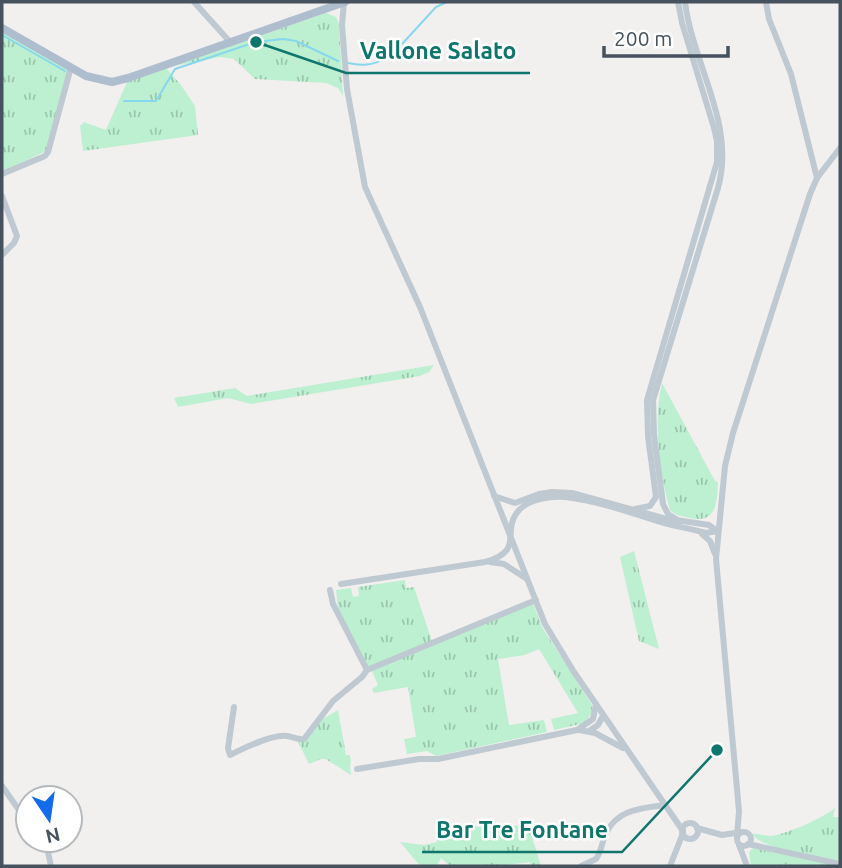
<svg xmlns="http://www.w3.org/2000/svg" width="842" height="868" font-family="Ubuntu,sans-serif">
	<defs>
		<pattern id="grass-tufts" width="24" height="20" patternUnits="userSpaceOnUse" patternTransform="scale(1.75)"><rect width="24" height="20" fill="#bcf0d1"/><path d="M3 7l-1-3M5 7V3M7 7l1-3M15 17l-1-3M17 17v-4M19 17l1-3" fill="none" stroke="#9bc5ad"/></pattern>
	</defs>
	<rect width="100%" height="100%" fill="#f2efef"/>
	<g fill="url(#grass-tufts)">
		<path d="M326,13L336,17L339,24L343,96L338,88L326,83L255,79L234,59L220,57L170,67Z"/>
		<path d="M2,31L69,69L46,151L2,172Z"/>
		<path d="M166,68L181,85L195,106L198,135L83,151L80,125H82L84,122L106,130L127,82Z"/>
		<path d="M434,365L429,372L420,376L251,404L228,398L178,407L174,398L235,388L247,396Z"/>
		<path d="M662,383L715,481L718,482C717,502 717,524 690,518C682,516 676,516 670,510C659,472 653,421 662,383Z"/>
		<path d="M634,551L659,649L639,641L620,557Z"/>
		<path d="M405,580L406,588L414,587L432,641L368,667L338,609L336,590L351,588L353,597L359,596L358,587Z"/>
		<path d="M533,603L542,627L592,705V712L585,723L554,730L551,719L578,713L539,649L525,655L498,659L509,725L544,720L547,732L436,756L427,751L407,754L404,739L416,737L408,687L374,693L372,689L378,685L371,669Z"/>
		<path d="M338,710L346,755H350L351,763L350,764L351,775L324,758L309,764L298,742L321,720Z"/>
		<path d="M835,808L833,817H840V861C821,856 762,850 752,834C758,833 764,836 770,836C785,835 823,818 835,808Z"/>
		<path d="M503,824L504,827L528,824L541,866H531L530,862L499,866H450L441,858L437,866H420L400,842L424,845L437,842L435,833L446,830L448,833C455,827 490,826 503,824Z"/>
		<path d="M753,848L839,866H751L749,852Z"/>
	</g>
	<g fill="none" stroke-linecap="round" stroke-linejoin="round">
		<g stroke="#87d7ef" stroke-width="2">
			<path d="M2,35L65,71"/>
			<path d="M348,63C366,67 377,64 392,55L436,7L447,2"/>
			<path d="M124,101H156L175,69L256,42L283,39L296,41L338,61"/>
		</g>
		<g stroke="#bfc9d1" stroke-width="6">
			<path d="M194,2L231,43"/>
			<path d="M344,2L342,25L347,89L365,187L420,307L545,624L574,672L683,831"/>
			<path d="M766,2L769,19L791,74L817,178"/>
			<path d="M2,174L45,156L48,152L71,67"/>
			<path d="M2,196L17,236L14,243L2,255"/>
			<path d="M494,496L515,503L539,494L552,492L572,493L663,518L709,525L717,531"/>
			<path d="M635,509L650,506L656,497L648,436L647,400L717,162V141L714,128L682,23L678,2"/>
			<path d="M679,521L668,514L663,504L654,435L653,400L718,188C736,123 693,66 685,2"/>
			<path d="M702,534L710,541L715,554"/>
			<path d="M490,562L504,564L527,579"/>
			<path d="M341,584L485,562C527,550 499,531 520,509C530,499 551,496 565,497C594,500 626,511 654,520C671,526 689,528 706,533L717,531"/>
			<path d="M330,590L333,604L367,670"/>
			<path d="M234,707L228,748L230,755C244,748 272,734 287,736C294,737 297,740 304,739L333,701L362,677L367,670L536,600"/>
			<path d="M579,730L595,733L623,748"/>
			<path d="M589,731L598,725L603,716"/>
			<path d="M357,769L419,759H438L577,730L593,719L596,704"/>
			<path d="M2,786L28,823"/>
			<circle cx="690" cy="831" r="8"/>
			<path d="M697,828L722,835L742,832"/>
			<circle cx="744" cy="839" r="7"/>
			<path d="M737,836L739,811L716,559L725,466L733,433L810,194L817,178L840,148"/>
			<path d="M42,840L47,847L51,866"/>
			<path d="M748,844L840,864"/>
			<path d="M739,845L747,866"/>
			<path d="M581,866L596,859C602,851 602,841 606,833C618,809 642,808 665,805"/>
			<path d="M670,866L683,833"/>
		</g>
		<path stroke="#aebecf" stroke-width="8" d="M2,28L86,76L112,82L128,78L345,2"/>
	</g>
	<path fill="none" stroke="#0f766e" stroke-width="2.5" d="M256 42L346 73H530M717 750L622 852H422"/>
	<g fill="#0f766e" stroke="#fff" stroke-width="2.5">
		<circle cx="256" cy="42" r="7"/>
		<circle cx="717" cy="750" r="7"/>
	</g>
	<g font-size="23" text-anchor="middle" font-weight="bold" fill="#0f766e" stroke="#fff" stroke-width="5" stroke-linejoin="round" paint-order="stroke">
		<text x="438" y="59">Vallone Salato</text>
		<text x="522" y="838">Bar Tre Fontane</text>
	</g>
	<rect width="842" height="868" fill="none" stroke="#46525d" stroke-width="7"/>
	<g transform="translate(49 819) rotate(167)"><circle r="33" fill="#ffffff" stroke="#b5babe" stroke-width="2"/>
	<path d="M0-5L12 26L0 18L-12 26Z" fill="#136be7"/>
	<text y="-10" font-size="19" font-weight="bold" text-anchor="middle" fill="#46525d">N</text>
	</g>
	<path d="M604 46v10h124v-10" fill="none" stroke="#46525d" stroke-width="3.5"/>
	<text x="614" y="46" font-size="21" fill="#46525d" stroke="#ffffff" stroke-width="5" paint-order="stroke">200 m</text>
</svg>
